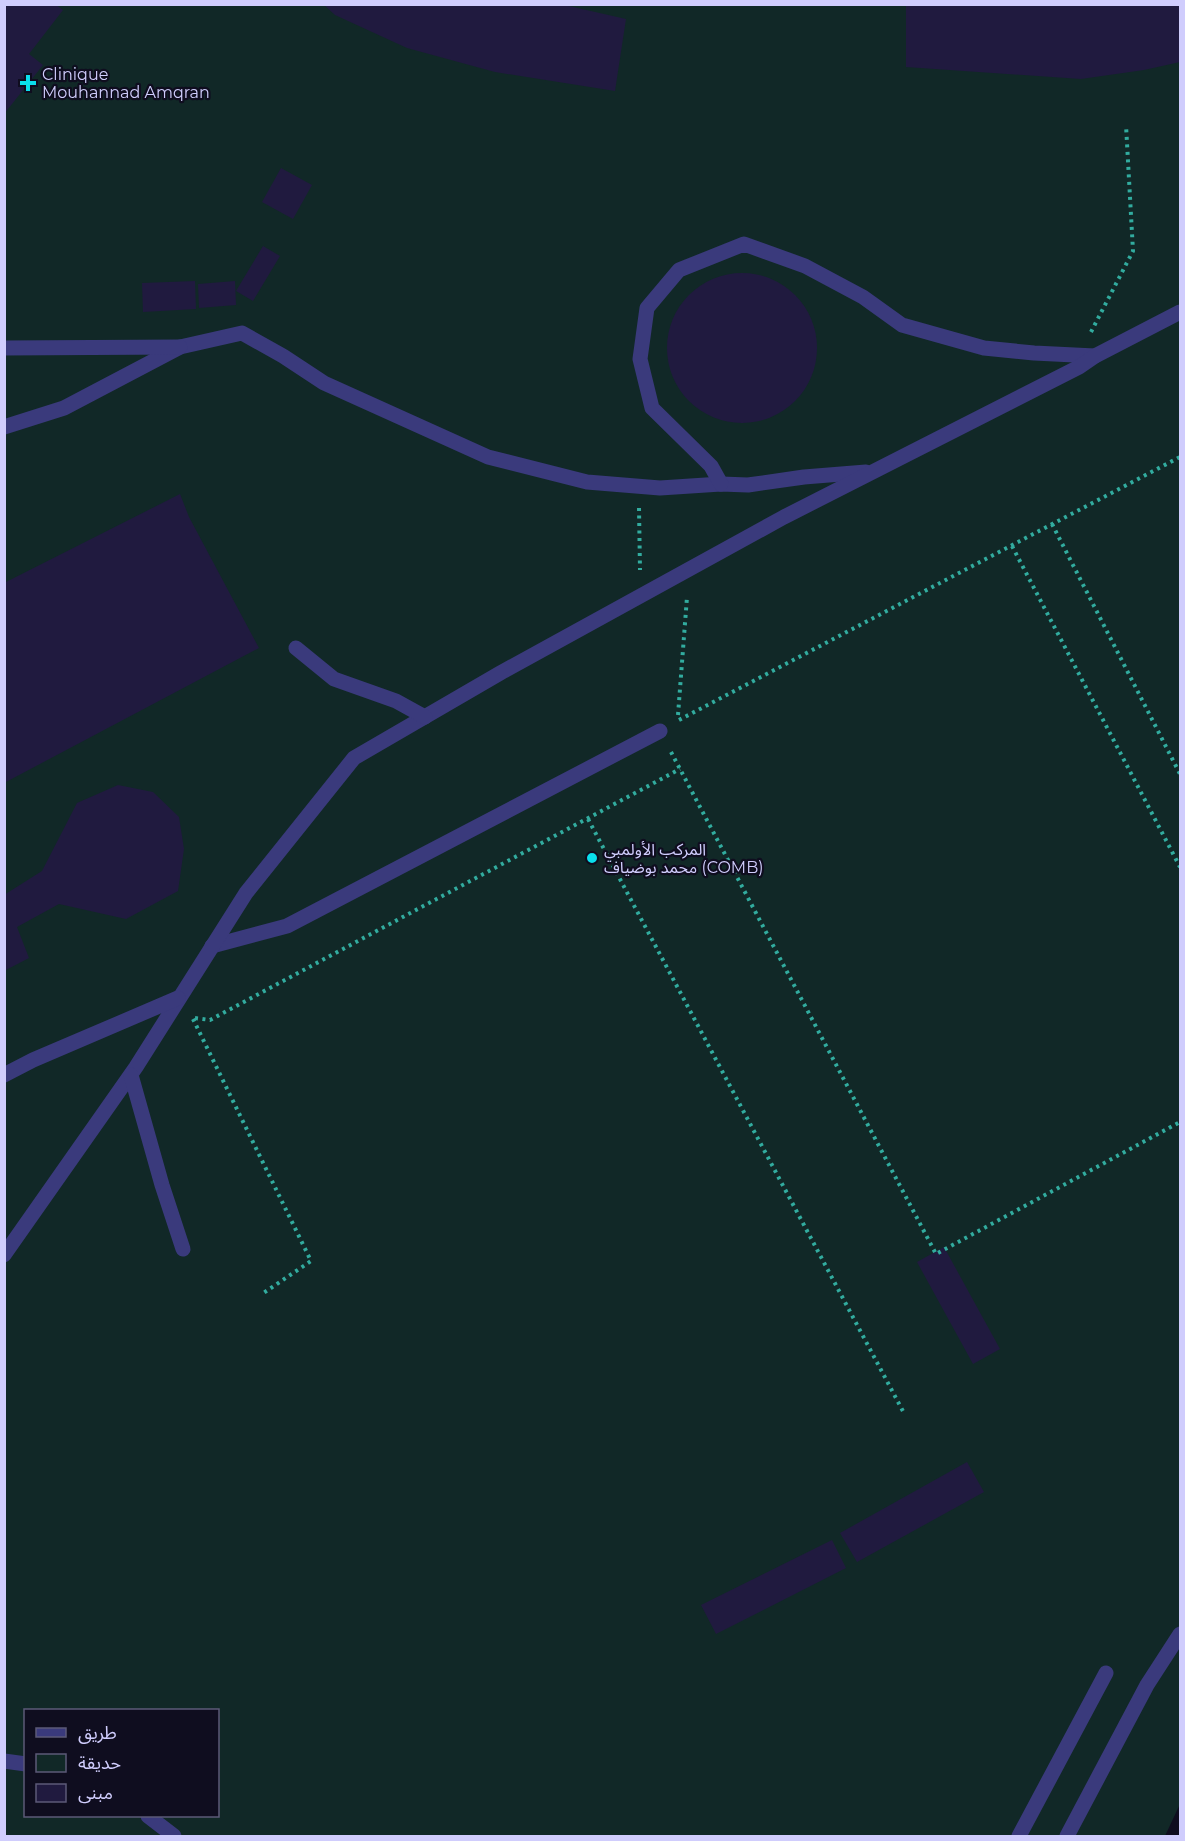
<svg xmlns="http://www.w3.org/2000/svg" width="1185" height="1841" font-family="Montserrat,'Noto Sans Arabic',sans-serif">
	<rect width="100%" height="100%" fill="#0f0d1f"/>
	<path fill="#112827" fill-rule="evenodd" d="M5,5H1180V1804L1165,1836H5ZM26,1710H218V1816H26Z"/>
	<g fill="#201a3f">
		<path d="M4,4H55L63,10L29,54L43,65L4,114Z"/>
		<path d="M323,4H560L626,19L615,91L495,72L407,48L335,15Z"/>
		<path d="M906,4H1180V62L1144,70L1081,79L906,67Z"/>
		<path d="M281,168L312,185L293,219L262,202Z"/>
		<path d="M263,246L280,256L253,301L236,291Z"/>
		<circle cx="742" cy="348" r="75"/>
		<path d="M195,281L196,309L143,312L142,283Z"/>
		<path d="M235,281L236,305L199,308L198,284Z"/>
		<path d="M180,494L189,517L259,648L4,783V583Z"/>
		<path d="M118,785L153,792L179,817L184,849L178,891L126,919L59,904L17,927L29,958L4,971V895L42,871L77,803Z"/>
		<path d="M944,1247L1000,1349L973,1364L917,1262Z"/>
		<path d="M967,1462L984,1492L857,1562L840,1533Z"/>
		<path d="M832,1540L846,1568L716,1634L701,1605Z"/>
	</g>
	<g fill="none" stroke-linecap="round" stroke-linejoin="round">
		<g stroke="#32ac9f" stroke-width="4" stroke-dasharray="3 4.5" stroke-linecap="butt">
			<path d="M1091,332L1133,251L1126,125"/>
			<path d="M639,508L640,570"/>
			<path d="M1052,524L1180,774"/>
			<path d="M1012,546L1180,867"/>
			<path d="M678,715L687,597"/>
			<path d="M679,720L1180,457"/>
			<path d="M671,752L936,1254L1180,1122"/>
			<path d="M588,819L905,1415"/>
			<path d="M195,1018L210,1020L680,769"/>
			<path d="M193,1019L311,1261L262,1294"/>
		</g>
		<g stroke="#3a3a7c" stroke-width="15">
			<path d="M4,427L64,408L180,347L242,333L283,356L324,383L488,457L587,482L660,488L721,484L748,485L804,477L866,472"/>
			<path d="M721,484L711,466L652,408L640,359L647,308L679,270L744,244L805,266L863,297L902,325L984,348L1034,353L1095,356"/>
			<path d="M212,946L287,926L660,731"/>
			<path d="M4,1255L136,1067L246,893L354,758L502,672L784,517L1079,367L1095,356L1180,312"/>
			<path d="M1019,1836L1106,1673"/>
			<path d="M1067,1836L1147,1685L1180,1634"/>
		</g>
		<g stroke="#3a3a7c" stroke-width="15">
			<path d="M4,348L180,347"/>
			<path d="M296,648L334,679L396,701L425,717"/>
			<path d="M4,1075L33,1060L178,998"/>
			<path d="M131,1075L162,1185L183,1249"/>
			<path d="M4,1761L26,1764"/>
			<path d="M148,1816L174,1836"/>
		</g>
	</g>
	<g fill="#0adfec" stroke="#0f0d1f" stroke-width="2">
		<path d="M25 74h6v6h6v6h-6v6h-6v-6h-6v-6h6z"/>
		<circle cx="592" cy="858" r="6"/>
	</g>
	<g text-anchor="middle" stroke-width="4.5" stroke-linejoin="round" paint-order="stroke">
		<g font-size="16" fill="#d0cdfd" stroke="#0f0d1f" text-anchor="start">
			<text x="42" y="80">Clinique<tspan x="42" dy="18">Mouhannad Amqran</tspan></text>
			<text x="604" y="855">المركب الأولمبي<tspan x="604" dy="18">محمد بوضياف (COMB)</tspan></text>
		</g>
	</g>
	<rect width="1185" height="1841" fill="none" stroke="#d0cdfd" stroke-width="12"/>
	<rect x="24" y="1709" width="195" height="108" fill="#0f0d1f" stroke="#5c5a78" stroke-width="1.5"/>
	<rect x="36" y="1728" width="30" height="9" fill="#3a3a7c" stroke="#5c5a78" stroke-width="1.5"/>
	<text x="78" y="1739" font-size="18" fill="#d0cdfd">طريق</text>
	<rect x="36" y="1754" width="30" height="18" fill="#112827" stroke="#5c5a78" stroke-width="1.5"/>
	<text x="78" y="1769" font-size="18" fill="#d0cdfd">حديقة</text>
	<rect x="36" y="1784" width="30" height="18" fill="#201a3f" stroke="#5c5a78" stroke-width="1.5"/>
	<text x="78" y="1799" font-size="18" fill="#d0cdfd">مبنى</text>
</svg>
